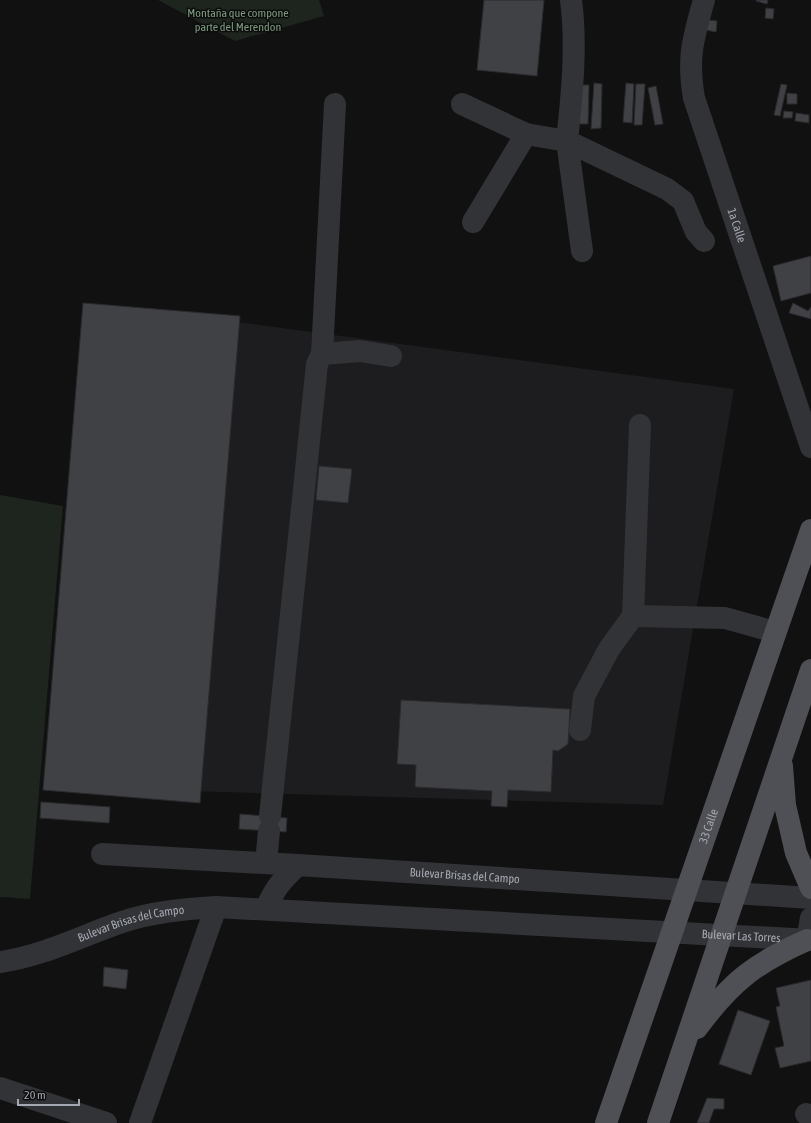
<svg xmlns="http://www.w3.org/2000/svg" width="811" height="1123" font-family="'Asap Condensed',sans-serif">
	<rect width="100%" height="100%" fill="#111112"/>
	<path fill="#1d1d1f" d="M119,306L734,389L663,805L87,788Z"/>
	<g fill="#1e241e">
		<path d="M158,0H319L324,16L235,41Z"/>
		<path d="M0,495L63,506L30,899L0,897Z"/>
	</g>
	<g fill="#404145" stroke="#2b2b2e">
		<path d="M484,0H544L537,76L477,70Z"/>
		<path d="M756,0H768L767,4L756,1Z"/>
		<path d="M766,8L774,9L773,19L765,18Z"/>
		<path d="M708,20L717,21L716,32L706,30Z"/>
		<path d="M594,83L602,84L601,128L591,129Z"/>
		<path d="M626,83L634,84L632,123L623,122Z"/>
		<path d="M636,84H645L642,125H634Z"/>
		<path d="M781,84L787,85L780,116L774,115Z"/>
		<path d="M580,85H589L588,124H579Z"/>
		<path d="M656,86L663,124L655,125L648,88Z"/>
		<path d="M787,93L797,94V104H787Z"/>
		<path d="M784,111L793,112L792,118H783Z"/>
		<path d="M796,113L809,115V123L795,121Z"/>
		<path d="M811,256V293L781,301L773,266Z"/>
		<path d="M83,303L240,316L200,803L43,790Z"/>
		<path d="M793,303L808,311L811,307V319L789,313Z"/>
		<path d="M319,466L352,469L348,503L316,500Z"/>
		<path d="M401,700L570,709L568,744L558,751L553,750L551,792L508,790L507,807L491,806L492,791L415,787L416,765L397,764Z"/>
		<path d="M41,802L110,807L109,823L40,818Z"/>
		<path d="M240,814L287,818L286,832L239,829Z"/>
		<path d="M104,967L128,970L126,989L103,986Z"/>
		<path d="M811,980V1061L780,1068L775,1048L784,1046L776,1007L780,1006L776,988Z"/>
		<path d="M738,1010L770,1021L751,1075L719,1064Z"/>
		<path d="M707,1098L724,1099V1109H714L709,1123H697Z"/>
	</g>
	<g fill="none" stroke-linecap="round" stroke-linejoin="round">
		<g stroke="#323337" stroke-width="22">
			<path d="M571,0C577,46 572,95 567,141L667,189L683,201L696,232L704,241"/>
			<path id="s1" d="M704,0C693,39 687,58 694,98L811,447"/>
			<path d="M462,104L526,134"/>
			<path d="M473,222L526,134L567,141L582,251"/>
			<path d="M322,354L335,104"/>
			<path d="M640,425L633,616L725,618L775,632"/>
			<path d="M580,730L584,696L609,649L633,616"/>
			<path d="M270,816L317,364L322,354L360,351L391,356"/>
			<path d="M102,854L298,865"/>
			<path d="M266,863L269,831"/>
			<path id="s2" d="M266,909C274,889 282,880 298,865L811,898"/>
			<path d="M807,940L811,918"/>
			<path id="s3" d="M0,962C43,956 81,936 122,922C152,912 184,909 216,907L811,940"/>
			<path d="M0,1088L106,1123"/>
			<path d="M806,1114L811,1116"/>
			<path d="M140,1123L216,907"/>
		</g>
		<g stroke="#4f5055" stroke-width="22">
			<path d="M782,766L785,805L796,853L811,888"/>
			<path d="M697,1028C731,982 755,963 807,940"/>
			<path id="s4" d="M606,1123L811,530"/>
			<path d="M658,1123L811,670"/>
		</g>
	</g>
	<g text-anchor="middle" stroke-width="3" stroke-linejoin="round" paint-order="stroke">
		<g font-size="12" fill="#7c9b7f" stroke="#0c0c0d">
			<text x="238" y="17">Montaña que compone<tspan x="238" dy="14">parte del Merendon</tspan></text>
		</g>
		<g font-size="12" fill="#a4a8b1" stroke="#0c0c0d">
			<text dy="4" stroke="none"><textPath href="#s1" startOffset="234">1a Calle</textPath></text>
			<text dy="4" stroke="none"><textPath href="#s4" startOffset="314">33 Calle</textPath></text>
			<text dy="4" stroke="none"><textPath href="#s2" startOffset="222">Bulevar Brisas del Campo</textPath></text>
			<text dy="4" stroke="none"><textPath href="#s3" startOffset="137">Bulevar Brisas del Campo</textPath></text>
			<text dy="4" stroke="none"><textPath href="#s3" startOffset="750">Bulevar Las Torres</textPath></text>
		</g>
	</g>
	<path d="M18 1099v6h61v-6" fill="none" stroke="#a4a8b1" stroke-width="2"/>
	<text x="24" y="1099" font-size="12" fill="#a4a8b1" stroke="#0c0c0d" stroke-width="3" paint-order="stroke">20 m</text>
</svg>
